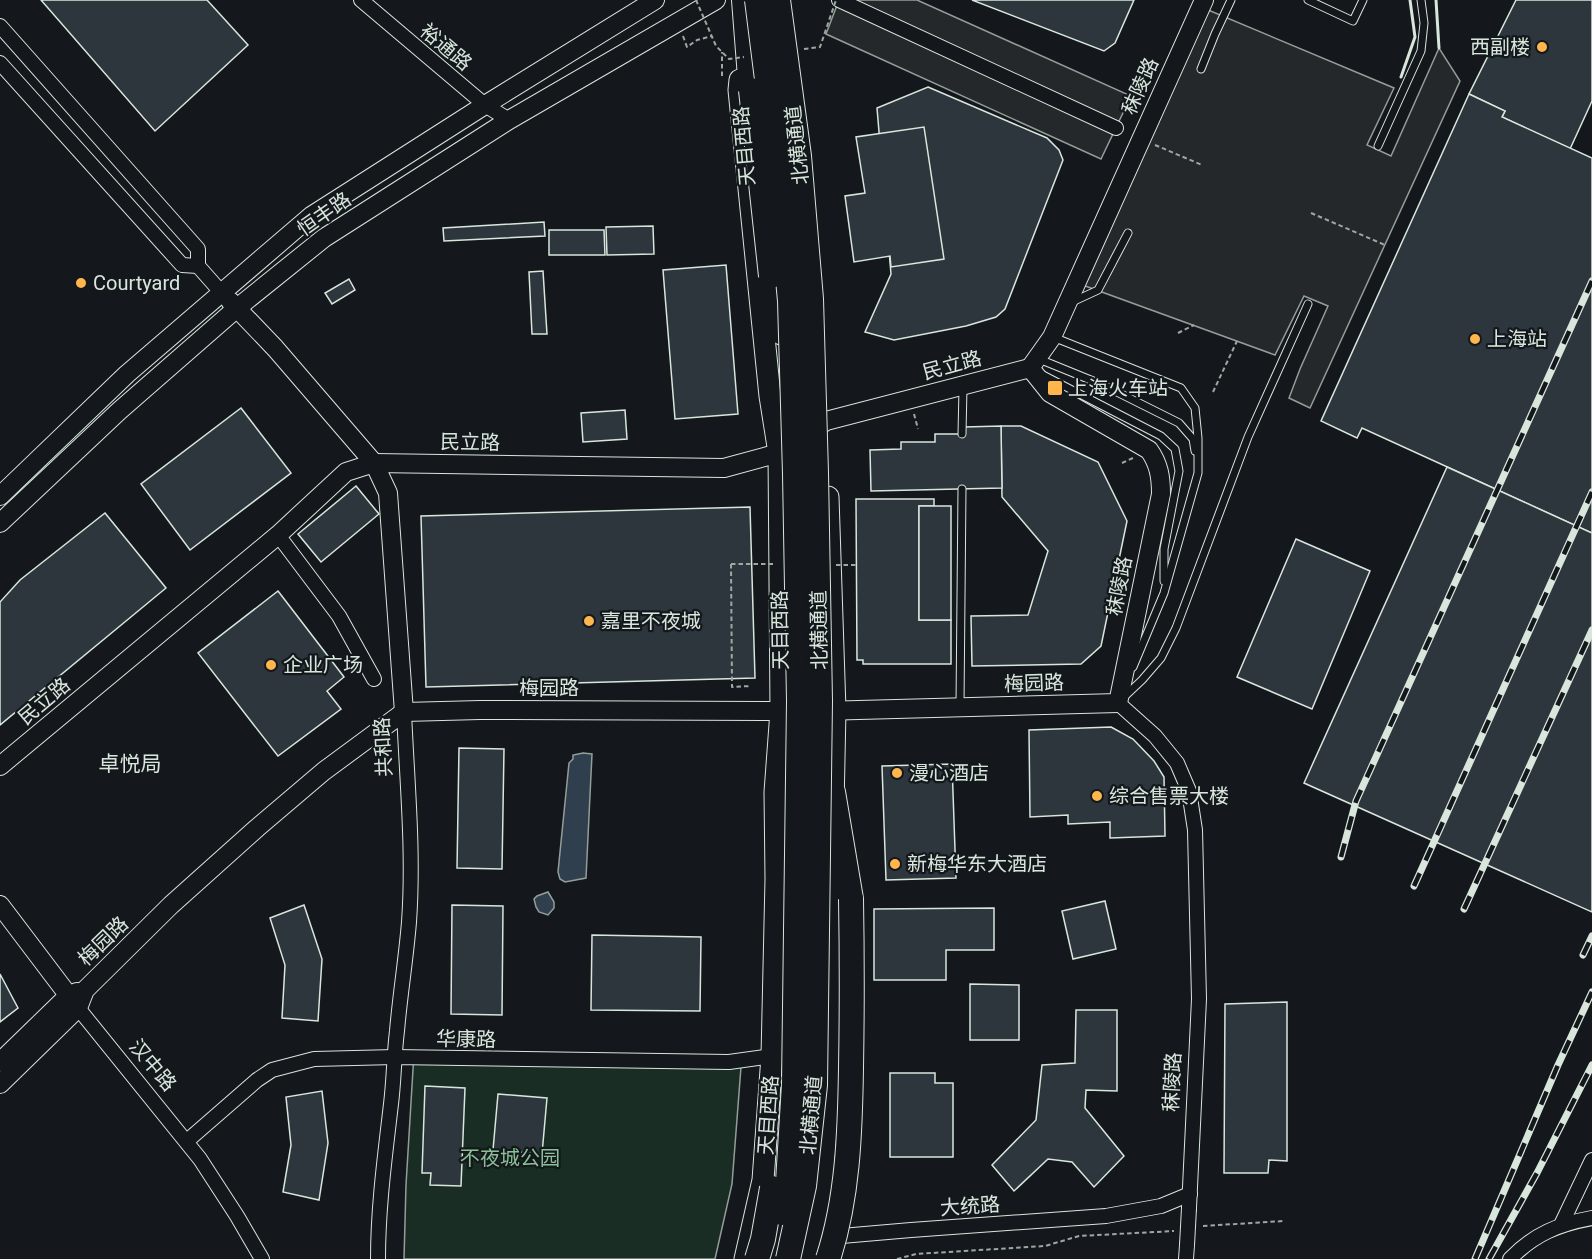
<svg xmlns="http://www.w3.org/2000/svg" width="1592" height="1259" font-family="Roboto,'Noto Sans SC',sans-serif">
	<rect width="100%" height="100%" fill="#14181c"/>
	<path fill="#1a2d24" stroke="#939e99" stroke-width="1.5" d="M414,1053L741,1067L732,1184L715,1259H404L406,1185Z"/>
	<g fill="#24282b" stroke="#939e99" stroke-width="1.5">
		<path d="M839,0H917L1131,96L1101,159L826,34Z"/>
		<path d="M1201,7L1394,88L1367,145L1391,156L1439,48L1460,81L1310,408L1289,398L1300,369L1328,306L1304,296L1275,355L1077,283Z"/>
	</g>
	<g fill="#2f3f4d" stroke="#939e99" stroke-width="1.5">
		<path d="M583,753L592,754L586,878L565,882L560,879L558,872L569,763L573,759V755Z"/>
		<path d="M548,892L554,902V908L548,915L539,912L536,907L534,899L537,896Z"/>
	</g>
	<g fill="#2c363c" stroke="#d8e6dc" stroke-width="1.5">
		<path d="M41,0H207L248,45L155,131Z"/>
		<path d="M972,0H1134L1115,43L1104,51Z"/>
		<path d="M1516,0H1592V101L1570,149L1502,117L1505,111L1469,94Z"/>
		<path d="M928,87L1047,138L1059,150L1063,160L1005,309L996,317L966,326L894,340L865,332L891,274L877,108Z"/>
		<path d="M1469,94L1505,111L1502,117L1592,158V533L1362,428L1357,438L1321,421Z"/>
		<path d="M924,127L944,259L891,267L890,256L854,262L845,196L865,193L856,137Z"/>
		<path d="M544,222L545,236L444,241L443,228Z"/>
		<path d="M653,226L654,254L607,255L606,227Z"/>
		<path d="M549,230H604L605,255H549Z"/>
		<path d="M726,265L738,414L675,419L663,270Z"/>
		<path d="M543,271L547,334H532L529,272Z"/>
		<path d="M349,279L355,290L332,304L325,293Z"/>
		<path d="M241,408L291,473L190,550L141,484Z"/>
		<path d="M625,410L627,439L583,442L581,413Z"/>
		<path d="M1001,426H1021L1098,462L1127,521L1101,646L1081,664L972,666L971,616L1028,615L1048,551L1002,497Z"/>
		<path d="M1001,426L1002,488L871,491L870,450L901,449V442H935V434H964V427Z"/>
		<path d="M1447,467L1592,533V912L1304,783Z"/>
		<path d="M356,486L379,514L321,562L298,534Z"/>
		<path d="M856,499H934V506H919V620H951V664H863V660H857Z"/>
		<rect x="919" y="506" width="32" height="114"/>
		<path d="M750,507L755,678L426,687L421,516Z"/>
		<path d="M105,513L166,588L0,725V602L20,580Z"/>
		<path d="M1296,539L1370,571L1312,709L1237,677Z"/>
		<path d="M278,591L344,677L327,691L341,709L278,756L198,653Z"/>
		<path d="M1111,727L1133,739L1154,761L1164,777L1165,836L1110,838V822L1068,824V815L1030,817L1029,730Z"/>
		<path d="M459,748L504,749L502,869L457,868Z"/>
		<path d="M952,764L956,878L886,880L882,766Z"/>
		<path d="M1105,901L1116,949L1073,959L1062,911Z"/>
		<path d="M304,905L322,959L318,1021L282,1018L285,965L270,918Z"/>
		<path d="M452,905L503,906L502,1015L451,1014Z"/>
		<path d="M994,908V950H946V980H874V909Z"/>
		<path d="M592,935L701,937L700,1011L591,1010Z"/>
		<path d="M0,974L18,1008L0,1022Z"/>
		<path d="M970,984L1019,985V1040H970Z"/>
		<path d="M1287,1002V1161L1269,1160L1268,1173H1224L1225,1004Z"/>
		<path d="M1076,1010H1117V1091L1086,1090L1085,1108L1124,1156L1094,1187L1072,1162L1048,1159L1014,1191L992,1165L1036,1120L1042,1065L1075,1063Z"/>
		<path d="M890,1073H935V1083H953V1157H890Z"/>
		<path d="M425,1086L465,1088L461,1186L430,1185L431,1173H422Z"/>
		<path d="M322,1091L328,1143L319,1200L283,1192L291,1145L286,1097Z"/>
		<path d="M498,1094L547,1098L542,1154L493,1150Z"/>
	</g>
	<g fill="none" stroke-linecap="round" stroke-linejoin="round">
		<defs>
			<g id="lane">
				<path d="M1308,0L1353,21L1363,0"/>
				<path d="M1201,69L1215,34L1231,0"/>
				<path d="M1378,146L1421,51L1424,23L1421,0"/>
				<path d="M1072,302L1098,290L1128,233"/>
				<path d="M1053,337L1181,388L1195,408L1198,438V473L1164,593L1133,667"/>
				<path d="M1039,359L1103,385L1179,423L1193,439L1195,451"/>
				<path d="M1043,375L1161,436L1175,449L1179,471L1164,549V581"/>
				<path d="M962,434L963,388"/>
				<path d="M1124,697L1142,680L1161,658L1176,628L1248,437L1308,304"/>
				<path d="M960,705L962,489"/>
			</g>
			<g id="street">
				<path d="M361,0L485,105L509,120"/>
				<path d="M839,0L1116,128"/>
				<path d="M0,26L198,249V266"/>
				<path d="M0,63L182,265L198,266"/>
				<path d="M198,266L221,292"/>
				<path d="M278,535L339,616L374,679"/>
				<path d="M1118,703L1155,736L1177,763L1189,791L1195,830L1199,999L1189,1208"/>
				<path d="M78,1008L200,1159L237,1216L262,1259"/>
				<path d="M187,1141L257,1080L272,1070L314,1059L395,1057L729,1062L772,1056"/>
				<path d="M1561,1225L1592,1160"/>
				<path d="M830,1237L911,1230L1106,1216L1161,1206L1190,1194"/>
				<path d="M378,1259C378,1207 385,1156 391,1104C394,1080 394,1055 397,1031C400,995 406,959 409,922C414,852 407,782 404,712"/>
				<path d="M1186,1259L1187,1245"/>
				<path d="M1510,1259C1534,1234 1559,1224 1592,1218"/>
			</g>
			<g id="secondary">
				<path d="M230,301L275,348L374,463L388,493L404,712"/>
				<path d="M1030,368L1052,337L1204,0"/>
				<path d="M0,496L127,374L311,216L485,105L655,0"/>
				<path d="M0,523L119,411L237,308L324,238L509,120L716,0"/>
				<path d="M821,711L1118,703L1161,494C1161,477 1159,464 1149,450L1050,393L1030,368"/>
				<path d="M0,766L278,535L346,472L374,463L724,468L779,453L826,421L1030,368"/>
				<path d="M0,905L78,1008"/>
				<path d="M0,1062L68,996L77,992"/>
				<path d="M0,1084L78,1008L85,990L171,905L257,828L324,771L404,712L480,710L794,711"/>
			</g>
			<g id="primary">
				<path d="M740,80L739,90L770,396L779,453L781,711L775,792L776,879L772,1056L763,1180L745,1259"/>
				<path d="M774,257L781,334"/>
				<path d="M828,497L835,710L833,807"/>
				<path d="M807,1259L819,1205L823,1173L828,1106L831,1034L833,838"/>
			</g>
			<g id="highway">
				<path d="M744,0L751,90"/>
				<path d="M833,792L851,899"/>
			</g>
		</defs>
		<use href="#lane" stroke="#d8e6dc" stroke-width="9"/>
		<use href="#street" stroke="#d8e6dc" stroke-width="16"/>
		<use href="#secondary" stroke="#d8e6dc" stroke-width="20"/>
		<use href="#primary" stroke="#d8e6dc" stroke-width="23"/>
		<use href="#highway" stroke="#d8e6dc" stroke-width="26"/>
		<g stroke="#9da8a2" stroke-width="2" stroke-dasharray="4.5 3" stroke-linecap="butt">
			<path d="M683,36L687,47L697,40L712,36"/>
			<path d="M722,76V52"/>
			<path d="M1155,145L1202,165"/>
			<path d="M1311,213L1385,245"/>
			<path d="M1178,333L1194,325"/>
			<path d="M1213,392L1237,341"/>
			<path d="M914,414L918,429"/>
			<path d="M1122,463L1133,458"/>
			<path d="M731,564L732,687L751,686"/>
			<path d="M1203,1226L1284,1221"/>
			<path d="M897,1259L916,1254L1045,1246L1079,1236L1174,1231"/>
		</g>
		<use href="#lane" stroke="#14181c" stroke-width="7"/>
		<use href="#street" stroke="#14181c" stroke-width="14"/>
		<use href="#secondary" stroke="#14181c" stroke-width="18"/>
		<use href="#primary" stroke="#14181c" stroke-width="21"/>
		<use href="#highway" stroke="#14181c" stroke-width="24"/>
		<defs>
			<g id="rail">
				<path d="M1341,857L1356,801L1592,281"/>
				<path d="M1414,886L1592,492"/>
				<path d="M1464,909L1592,630"/>
				<path d="M1583,955L1592,936"/>
				<path d="M1475,1259L1558,1065L1592,992"/>
				<path d="M1489,1259L1537,1173L1592,1065"/>
			</g>
		</defs>
		<use href="#rail" stroke="#d8e6dc" stroke-width="7"/>
		<use href="#rail" stroke="#14181c" stroke-width="4.5" stroke-dasharray="14" stroke-linecap="butt"/>
		<defs>
			<path id="street-bridge" d="M1187,1245L1189,1208"/>
			<g id="highway-bridge">
				<path d="M757,0L777,159L790,301L795,474L799,701L794,1084L788,1182L782,1213"/>
				<path d="M778,0L799,156L811,299L816,473L820,701L815,1085L804,1186L788,1259"/>
				<path d="M751,90L771,276"/>
				<path d="M757,1259L763,1239L772,1188"/>
				<path d="M828,1259C848,1198 850,1132 851,1068C852,1012 852,955 851,899"/>
			</g>
		</defs>
		<use href="#street-bridge" stroke="#d8e6dc" stroke-width="16" stroke-linecap="butt"/>
		<use href="#highway-bridge" stroke="#d8e6dc" stroke-width="26" stroke-linecap="butt"/>
		<g stroke="#9da8a2" stroke-width="2" stroke-dasharray="4.5 3" stroke-linecap="butt">
			<path d="M696,0L716,46L729,59L744,57"/>
			<path d="M804,49L820,47L836,0"/>
			<path d="M731,564H776"/>
			<path d="M836,565H856"/>
		</g>
		<use href="#street-bridge" stroke="#14181c" stroke-width="14"/>
		<use href="#highway-bridge" stroke="#14181c" stroke-width="24"/>
		<g stroke="#d8e6dc" stroke-width="3">
			<path d="M1436,0L1439,48"/>
			<path d="M1401,77L1415,37L1410,0"/>
		</g>
	</g>
	<g fill="#ffb74d" stroke="#14181c" stroke-width="2">
		<circle cx="1542" cy="47" r="6"/>
		<circle cx="81" cy="283" r="6"/>
		<circle cx="1475" cy="339" r="6"/>
		<rect x="1047" y="380" width="16" height="16" rx="3"/>
		<circle cx="589" cy="621" r="6"/>
		<circle cx="271" cy="665" r="6"/>
		<circle cx="897" cy="773" r="6"/>
		<circle cx="1097" cy="796" r="6"/>
		<circle cx="895" cy="864" r="6"/>
	</g>
	<g text-anchor="middle" stroke-width="4.5" stroke-linejoin="round" paint-order="stroke">
		<g font-size="20" fill="#d8e6dc" stroke="#14181c">
			<text transform="translate(446 47) rotate(40)" y="7">裕通路</text>
			<text transform="translate(1140 86) rotate(-66)" y="7">秣陵路</text>
			<text transform="translate(797 145) rotate(-96)" y="7">北横通道</text>
			<text transform="translate(744 146) rotate(-95)" y="7">天目西路</text>
			<text transform="translate(324 214) rotate(-35)" y="7">恒丰路</text>
			<text transform="translate(952 365) rotate(-15)" y="7">民立路</text>
			<text transform="translate(470 442) rotate(1)" y="7">民立路</text>
			<text transform="translate(1119 586) rotate(-79)" y="7">秣陵路</text>
			<text transform="translate(780 630) rotate(-91)" y="7">天目西路</text>
			<text transform="translate(819 630) rotate(-91)" y="7">北横通道</text>
			<text transform="translate(1034 683) rotate(-2)" y="7">梅园路</text>
			<text x="549" y="695">梅园路</text>
			<text transform="translate(44 701) rotate(-40)" y="7">民立路</text>
			<text transform="translate(383 747) rotate(-93)" y="7">共和路</text>
			<text transform="translate(103 941) rotate(-44)" y="7">梅园路</text>
			<text transform="translate(466 1039) rotate(1)" y="7">华康路</text>
			<text transform="translate(153 1065) rotate(50)" y="7">汉中路</text>
			<text transform="translate(1172 1082) rotate(-87)" y="7">秣陵路</text>
			<text transform="translate(768 1115) rotate(-86)" y="7">天目西路</text>
			<text transform="translate(811 1115) rotate(-85)" y="7">北横通道</text>
			<text transform="translate(970 1206) rotate(-4)" y="7">大统路</text>
		</g>
		<g font-size="20" fill="#d8e6dc" stroke="#14181c" text-anchor="start">
			<text x="1530" y="54" text-anchor="end">西副楼</text>
			<text x="93" y="290">Courtyard</text>
			<text x="1487" y="346">上海站</text>
			<text x="1068" y="395">上海火车站</text>
			<text x="601" y="628">嘉里不夜城</text>
			<text x="283" y="672">企业广场</text>
			<text x="909" y="780">漫心酒店</text>
			<text x="1109" y="803">综合售票大楼</text>
			<text x="907" y="871">新梅华东大酒店</text>
		</g>
		<g font-size="20" fill="#8ac095" stroke="#14181c">
			<text x="510" y="1165">不夜城公园</text>
		</g>
		<g font-size="21" fill="#d8e6dc" stroke="#14181c">
			<text x="130" y="771">卓悦局</text>
		</g>
	</g>
</svg>
